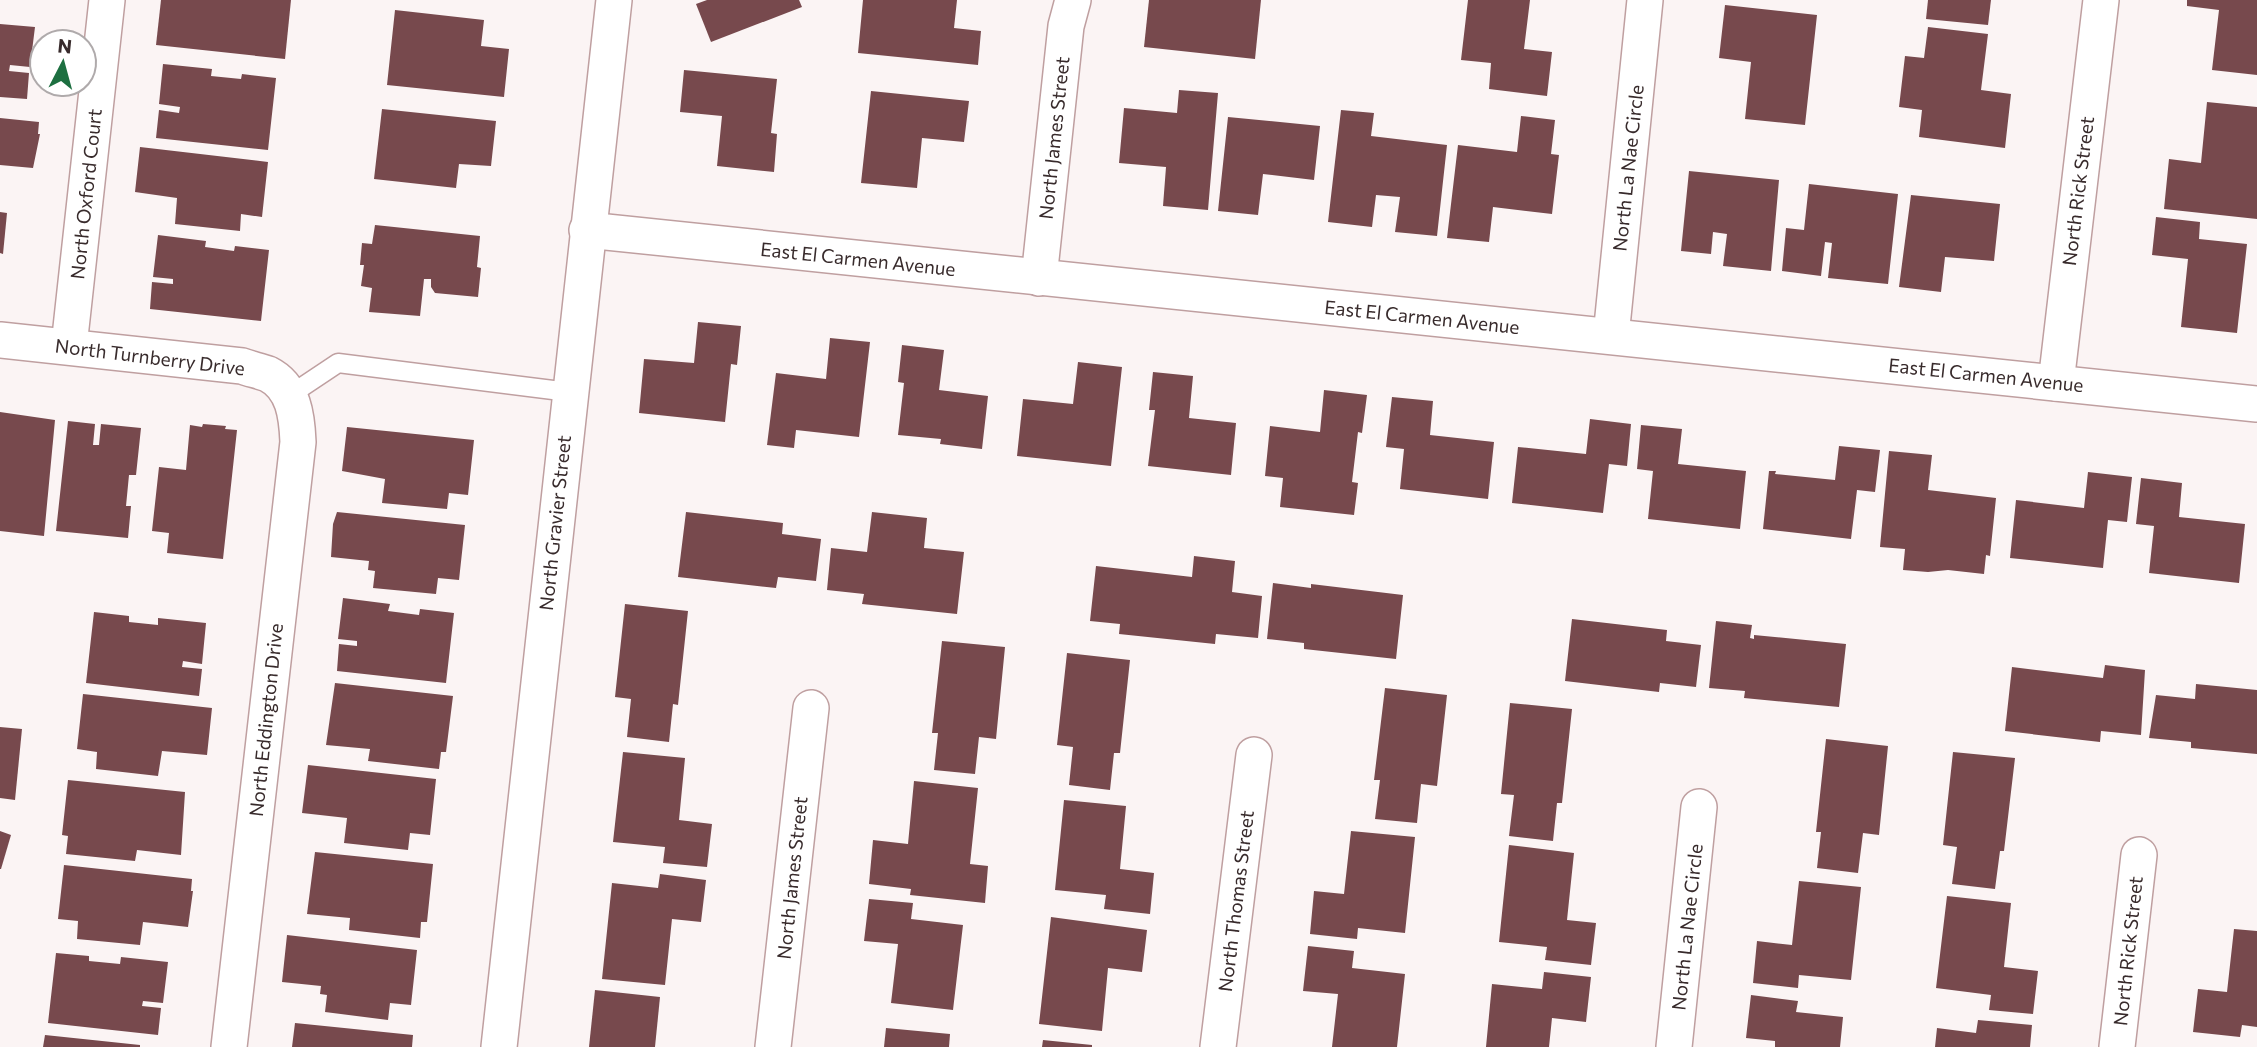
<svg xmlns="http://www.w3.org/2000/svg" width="2257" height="1047" font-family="Commissioner,sans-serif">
	<rect width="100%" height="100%" fill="#fbf4f4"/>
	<g fill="#77494d">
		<path d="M161,0H291L285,59L156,45Z"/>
		<path d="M707,0H799L802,7L711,42L696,4Z"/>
		<path d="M863,0H957L954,28L981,31L978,65L858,53Z"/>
		<path d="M1149,0H1261L1255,59L1144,47Z"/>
		<path d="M1468,0H1530L1524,49L1552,52L1547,96L1489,89L1491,63L1461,60Z"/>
		<path d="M1928,0H1991L1988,25L1926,19Z"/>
		<path d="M2187,0H2257V75L2212,70L2219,10L2187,6Z"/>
		<path d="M1725,5L1817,15L1805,125L1745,119L1751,62L1719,58Z"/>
		<path d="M395,10L484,20L481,46L509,49L504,97L387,85Z"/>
		<path d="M0,24L35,27L30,67L10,65L9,71L29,73L27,99L0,97Z"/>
		<path d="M1928,27L1988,34L1981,90L2011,94L2005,148L1919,137L1922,110L1899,107L1905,56L1924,58Z"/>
		<path d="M163,64L212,69L211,76L241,79L242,74L276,78L268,150L156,138L159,110L179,113L180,107L159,104Z"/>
		<path d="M684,70L777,79L771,133L777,134L774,172L717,166L722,116L680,112Z"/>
		<path d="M1179,90L1218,93L1208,210L1163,206L1166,167L1119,163L1124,108L1177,113Z"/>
		<path d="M871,91L969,101L964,142L922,138L917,188L861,183Z"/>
		<path d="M2207,102L2257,107V219L2164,209L2169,159L2201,163Z"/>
		<path d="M382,109L496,121L491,166L459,164L456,188L374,179Z"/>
		<path d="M1341,110L1374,113L1371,136L1447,145L1437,236L1395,232L1400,197L1376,195L1372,227L1328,222Z"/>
		<path d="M1521,116L1555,120L1551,154L1559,155L1552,214L1493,207L1489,242L1447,238L1458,145L1517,152Z"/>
		<path d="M1228,117L1320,126L1314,180L1263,174L1258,215L1218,211Z"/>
		<path d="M0,118L39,122L38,134H40L33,168L0,165Z"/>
		<path d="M140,147L268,162L262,217L241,214L240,231L175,224L177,198L135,192Z"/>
		<path d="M1689,171L1779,180L1771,271L1723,266L1727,234L1713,232L1711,254L1681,251Z"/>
		<path d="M1809,184L1898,194L1888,284L1828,278L1832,243L1825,242L1821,276L1782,271L1786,228L1804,230Z"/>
		<path d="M1911,195L2000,204L1994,261L1945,257L1941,292L1899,287Z"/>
		<path d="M0,212L7,213L3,254L0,253Z"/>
		<path d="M2156,217L2200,222L2199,239L2247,244L2237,333L2181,327L2188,259L2152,255Z"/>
		<path d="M375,225L480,236L477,267L481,268L478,297L435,293L431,287V279H424L420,316L369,312L372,288L361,286L364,265H360L362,243L372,244Z"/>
		<path d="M158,235L206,241L205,247L234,251L235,246L269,250L261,321L150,309L152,282L173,284V279L153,277Z"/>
		<path d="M698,322L741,326L737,365L731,364L725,422L639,413L644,359L694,363Z"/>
		<path d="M830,338L870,342L859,437L796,430L794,448L767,445L776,373L826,379Z"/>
		<path d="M902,345L944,350L939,390L988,396L982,449L940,444L941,439L898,435L904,383L898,382Z"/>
		<path d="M1078,362L1122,367L1111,466L1017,456L1023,399L1073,404Z"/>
		<path d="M1153,372L1193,376L1189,418L1236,423L1231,475L1148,466L1155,410H1149Z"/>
		<path d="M1324,390L1367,395L1362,433L1358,432L1352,482L1358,483L1354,515L1280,507L1283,478L1265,476L1270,426L1320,432Z"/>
		<path d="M1392,397L1433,401L1430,435L1494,442L1488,499L1400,489L1404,449L1386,447Z"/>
		<path d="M0,412L55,420L44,536L0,531Z"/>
		<path d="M1590,419L1631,424L1627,466L1609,464L1603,513L1512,503L1518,447L1586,454Z"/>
		<path d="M68,421L95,424L93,445H99L101,424L141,428L136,475H129L126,506H131L128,538L56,531Z"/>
		<path d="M203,424L226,426L225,429L237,430L223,559L167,553L169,533L152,531L159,467L186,470L190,425L202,427Z"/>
		<path d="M1641,425L1682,429L1678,464L1746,471L1740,529L1648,519L1653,471L1637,469Z"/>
		<path d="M347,427L474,440L468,495L449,493L447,509L382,503L385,479L342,471Z"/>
		<path d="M1839,446L1880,450L1875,492L1857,490L1851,539L1763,529L1769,471H1776L1775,474L1835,480Z"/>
		<path d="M1889,451L1932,455L1928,490L1996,498L1990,556L1986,555L1984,574L1948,570L1928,572L1903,570L1905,549L1880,547Z"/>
		<path d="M2088,472L2132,477L2127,522L2108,520L2103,568L2010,558L2016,500L2084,508Z"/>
		<path d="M2141,478L2182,483L2179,517L2245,524L2239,583L2149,573L2154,526L2136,524Z"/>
		<path d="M337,512L465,525L459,580L438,578L436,594L373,588L375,571L368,570L369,561L331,557L333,524Z"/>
		<path d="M686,512L783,523L782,534L821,539L816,581L778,577L776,588L678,577Z"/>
		<path d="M872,512L927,518L924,548L964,552L957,614L862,604L864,594L827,590L831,548L867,552Z"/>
		<path d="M1194,556L1235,561L1232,592L1262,596L1258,638L1216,634L1215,644L1119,634L1120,624L1090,621L1096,566L1192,577Z"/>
		<path d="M1273,583L1311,588V584L1403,595L1396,659L1304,649V643L1267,639Z"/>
		<path d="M343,598L390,604L388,611L419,615L420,609L454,613L446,683L337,671L339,644L357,646V641L338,639Z"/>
		<path d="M625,604L688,611L678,705L673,704L669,742L627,737L631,699L615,697Z"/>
		<path d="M94,612L129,616V622L158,625V618L206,623L202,664L183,661L182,667L202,669L199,696L86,683Z"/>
		<path d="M1572,619L1667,630L1666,641L1701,645L1696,687L1660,683L1659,692L1565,681Z"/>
		<path d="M1716,621L1752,625L1750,638L1754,639V635L1846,644L1839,707L1744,698L1745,691L1709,688Z"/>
		<path d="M942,641L1005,647L996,739L979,737L975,774L934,770L938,733H932Z"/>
		<path d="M1067,653L1130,660L1120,753H1114L1110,790L1069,785L1073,747L1057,745Z"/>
		<path d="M2105,665L2145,670L2141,735L2101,731L2100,742L2005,731L2012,667L2103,678Z"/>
		<path d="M335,683L453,696L446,752H441L439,769L368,761L370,749L326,745Z"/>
		<path d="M2196,684L2257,690V754L2191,748V742L2149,738L2156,695L2195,699Z"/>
		<path d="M1385,688L1447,695L1437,786L1421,784L1417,823L1375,819L1380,780H1374Z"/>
		<path d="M83,694L212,708L207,755L162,751L158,776L96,769L97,752L77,749Z"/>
		<path d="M1510,703L1572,709L1562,803H1557L1553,841L1509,836L1514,795L1501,794Z"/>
		<path d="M0,727L22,729L15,800L0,798Z"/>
		<path d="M1826,739L1888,746L1879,835L1863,833L1858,873L1817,868L1821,832H1816Z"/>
		<path d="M623,752L685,758L679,820L712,824L707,867L663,863L665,847L613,842Z"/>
		<path d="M1953,752L2015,758L2004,851H2000L1995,889L1952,884L1957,847L1943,845Z"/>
		<path d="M308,765L436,779L430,835L410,833L408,850L344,843L347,818L302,813Z"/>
		<path d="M68,780L185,792L181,855L137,850L135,861L66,854L68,836L62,835Z"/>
		<path d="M914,781L978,788L970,864L988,866L985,903L910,895L911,889L869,884L873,840L908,844Z"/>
		<path d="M1064,800L1126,806L1120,869L1154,873L1150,914L1104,909L1106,895L1055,890Z"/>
		<path d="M0,831L11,835L1,869H0Z"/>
		<path d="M1351,831L1415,837L1405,933L1358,928L1357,939L1310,934L1314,891L1344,894Z"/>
		<path d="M1509,845L1574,853L1567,920L1596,923L1591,965L1545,960L1547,947L1499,942Z"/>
		<path d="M315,852L433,864L427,922H421L420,938L349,930L350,918L307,914Z"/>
		<path d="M64,865L192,879L191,891H193L188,927L143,922L140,945L77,939L78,921L58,919Z"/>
		<path d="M660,874L706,880L701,922L672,919L665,985L602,979L612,883L658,888Z"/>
		<path d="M1799,881L1861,887L1851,980L1799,975L1798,988L1753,983L1757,941L1792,945Z"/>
		<path d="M1947,896L2011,903L2004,967L2038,971L2033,1014L1989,1010L1991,995L1936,988Z"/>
		<path d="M869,899L913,903L911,919L963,925L953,1010L891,1003L898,944L864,941Z"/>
		<path d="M1051,917L1147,930L1142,972L1108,968L1102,1031L1039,1024Z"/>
		<path d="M2234,929L2257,931V1027L2242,1025L2240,1037L2193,1032L2198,989L2227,992Z"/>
		<path d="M287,935L417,950L411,1005L390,1003L388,1020L325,1012L327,995L320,994L321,986L282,982Z"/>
		<path d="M1308,946L1354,951L1352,968L1405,974L1397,1047H1332L1338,994L1303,991Z"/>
		<path d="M56,953L89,956V961L120,964L121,957L168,962L163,1003L143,1001L142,1006L161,1008L158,1035L48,1023Z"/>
		<path d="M1544,972L1591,977L1586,1022L1552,1018L1549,1047H1486L1492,984L1542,989Z"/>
		<path d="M595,990L660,997L655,1047H589Z"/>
		<path d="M1751,995L1798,1001L1796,1012L1843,1017L1840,1047H1775V1041L1746,1038Z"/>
		<path d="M1978,1020L2032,1025L2030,1047H1935L1937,1028L1976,1033Z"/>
		<path d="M295,1023L413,1035L412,1047H292Z"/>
		<path d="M886,1028L950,1034L949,1047H884Z"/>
		<path d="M45,1035L140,1045V1047H43Z"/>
		<path d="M1043,1040L1092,1045V1047H1042Z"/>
	</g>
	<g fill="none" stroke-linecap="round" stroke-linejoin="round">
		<defs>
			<path id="lane" d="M290,395L338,363L569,392"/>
			<g id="street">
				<path d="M587,230L2257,404"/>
				<path d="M1039,278L1066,26L1073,0"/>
				<path d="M1611,336L1645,0"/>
				<path d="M0,340L242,366C250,369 260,371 268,374C294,387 297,417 298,442L229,1047"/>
				<path d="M69,346L107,0"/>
				<path d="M2056,383L2101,0"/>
				<path d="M499,1047L614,0"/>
				<path d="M773,1047L811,708"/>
				<path d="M1218,1047L1254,755"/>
				<path d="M1674,1047L1699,807"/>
				<path d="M2117,1047L2139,855"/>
			</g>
		</defs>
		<use href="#lane" stroke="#bf9fa0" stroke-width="21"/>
		<use href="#street" stroke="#bf9fa0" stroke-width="38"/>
		<use href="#lane" stroke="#fff" stroke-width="18"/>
		<use href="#street" stroke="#fff" stroke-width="35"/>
	</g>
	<g text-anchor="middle" stroke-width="7" stroke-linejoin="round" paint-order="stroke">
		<g font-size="19" fill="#382b2c" stroke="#fff">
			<text transform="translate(1054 138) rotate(-84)" y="7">North James Street</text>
			<text transform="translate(1628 168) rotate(-84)" y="7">North La Nae Circle</text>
			<text transform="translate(2078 191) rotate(-83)" y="7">North Rick Street</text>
			<text transform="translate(86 194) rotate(-84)" y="7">North Oxford Court</text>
			<text transform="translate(858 259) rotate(6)" y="7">East El Carmen Avenue</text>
			<text transform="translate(1422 317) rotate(6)" y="7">East El Carmen Avenue</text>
			<text transform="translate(150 357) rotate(7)" y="7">North Turnberry Drive</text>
			<text transform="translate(1986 375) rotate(6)" y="7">East El Carmen Avenue</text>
			<text transform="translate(555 523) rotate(-84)" y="7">North Gravier Street</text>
			<text transform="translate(266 720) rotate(-84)" y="7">North Eddington Drive</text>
			<text transform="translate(792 878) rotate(-84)" y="7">North James Street</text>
			<text transform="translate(1236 901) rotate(-83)" y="7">North Thomas Street</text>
			<text transform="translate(1687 927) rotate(-84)" y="7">North La Nae Circle</text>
			<text transform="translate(2128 951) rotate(-84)" y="7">North Rick Street</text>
		</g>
	</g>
	<g transform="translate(63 63) rotate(6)"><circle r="33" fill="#ffffff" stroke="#afaaab" stroke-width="2"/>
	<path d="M0-5L12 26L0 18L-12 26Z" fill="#1d6f40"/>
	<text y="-10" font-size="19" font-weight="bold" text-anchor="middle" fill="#382b2c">N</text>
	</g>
</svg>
